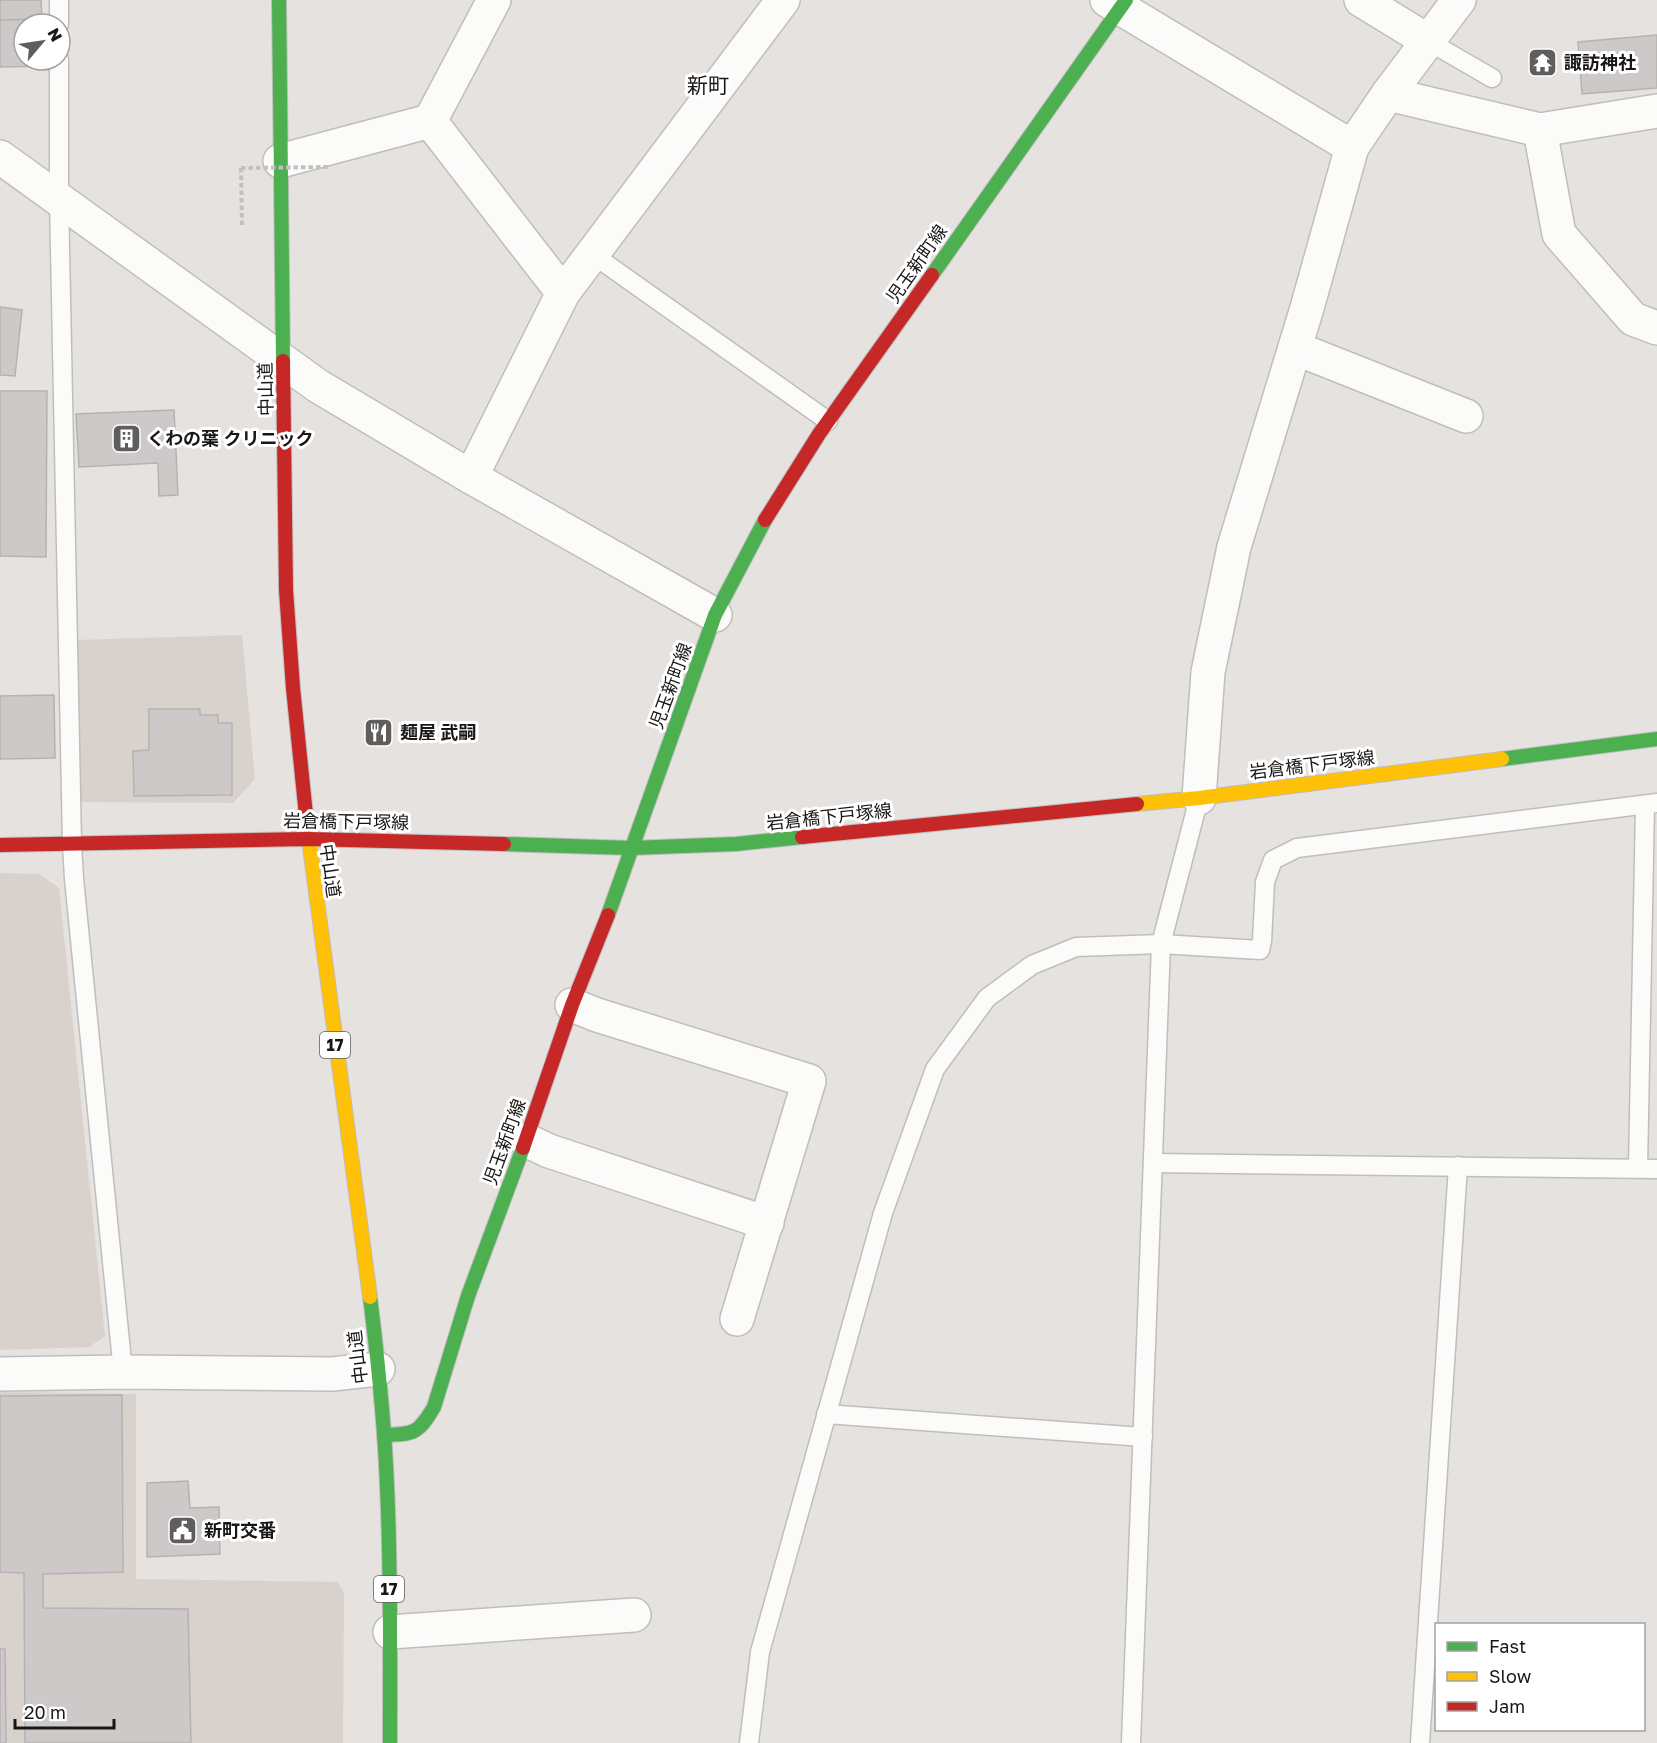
<svg xmlns="http://www.w3.org/2000/svg" width="1657" height="1743" font-family="'Golos Text','Noto Sans JP',sans-serif">
	<rect width="100%" height="100%" fill="#e5e2e0"/>
	<g fill="#d9d1cc">
		<path d="M242,635L255,779L233,803L81,802L76,640Z"/>
		<path d="M0,873L39,874L59,888L105,1336L89,1347L0,1350Z"/>
		<path d="M0,1392L136,1394V1579L338,1582L344,1594L343,1743H0Z"/>
	</g>
	<g fill="#ccc9c8" stroke="#b5b3b1" stroke-width="1.5">
		<path d="M0,0H41L42,19L0,20Z"/>
		<path d="M49,19L50,24H24V60H50V66L0,67V20Z"/>
		<path d="M1657,35V88L1582,94L1578,42Z"/>
		<path d="M0,307L22,310L15,376L0,375Z"/>
		<path d="M0,391H47L46,557L0,556Z"/>
		<path d="M174,410L178,495L159,496L158,463L79,467L76,414Z"/>
		<path d="M54,695L55,758L0,759V696Z"/>
		<path d="M149,709H200V715H218V723H232V795L134,796L133,751L149,750Z"/>
		<path d="M122,1395L123,1572L43,1574V1608L188,1609L191,1743H25L24,1573L0,1572V1396Z"/>
		<path d="M188,1481L190,1508L219,1507L220,1554L147,1557V1483Z"/>
		<path d="M0,1649H5L6,1743H0Z"/>
	</g>
	<g fill="none" stroke-linecap="round" stroke-linejoin="round">
		<defs>
			<g id="lane">
				<path d="M59,24V0"/>
				<path d="M1428,41L1492,78"/>
				<path d="M59,60V199L72,844L74,879L123,1372"/>
				<path d="M592,254L828,421"/>
				<path d="M1153,1163L1657,1169"/>
				<path d="M1638,1168L1645,805"/>
				<path d="M826,1414L1143,1437"/>
				<path d="M749,1743L760,1652L883,1213L935,1069L987,998L1032,965L1076,947L1161,944L1260,950L1262,941L1265,882L1273,860L1297,848L1657,803"/>
				<path d="M1131,1743L1161,944L1199,798"/>
				<path d="M1420,1743L1458,1166"/>
			</g>
			<g id="street">
				<path d="M1107,0L1352,147"/>
				<path d="M1361,0L1428,41"/>
				<path d="M1388,94L1540,130L1657,111"/>
				<path d="M430,121L494,0"/>
				<path d="M1540,130L1559,234L1633,319L1657,328"/>
				<path d="M0,157L318,386L471,477L715,615"/>
				<path d="M280,161L430,121L563,293"/>
				<path d="M1295,348L1466,416"/>
				<path d="M471,477L563,293L783,0"/>
				<path d="M1199,798L1208,672L1234,547L1307,308L1352,147L1388,94L1459,0"/>
				<path d="M572,1005L597,1015L809,1081L737,1319"/>
				<path d="M526,1140L549,1151L767,1223"/>
				<path d="M0,1374L123,1372L332,1374L378,1369"/>
				<path d="M390,1632L634,1615"/>
			</g>
			<g id="fast">
				<path d="M279,0L283,361"/>
				<path d="M932,275L1126,0"/>
				<path d="M1502,759L1657,739"/>
				<path d="M504,844L631,848L736,844L802,837"/>
				<path d="M608,915L715,615L765,520"/>
				<path d="M370,1297C377,1353 383,1409 386,1465C391,1557 390,1650 390,1743"/>
				<path d="M384,1435C414,1434 418,1434 434,1407L468,1296L523,1148"/>
			</g>
			<g id="slow">
				<path d="M1137,804L1199,798L1502,759"/>
				<path d="M307,825L370,1297"/>
			</g>
			<g id="jam">
				<path d="M283,361L286,590L293,688L307,825"/>
				<path d="M765,520L819,434L932,275"/>
				<path d="M802,837L1137,804"/>
				<path d="M0,845L307,839L504,844"/>
				<path d="M523,1148L572,1005L608,915"/>
			</g>
		</defs>
		<use href="#lane" stroke="#c0bebd" stroke-width="21"/>
		<use href="#street" stroke="#c0bebd" stroke-width="36"/>
		<use href="#fast" stroke="#c0bebd" stroke-width="16"/>
		<use href="#slow" stroke="#c0bebd" stroke-width="16"/>
		<use href="#jam" stroke="#c0bebd" stroke-width="16"/>
		<path stroke="#c2c0c0" stroke-width="4" stroke-dasharray="4.5 3" stroke-linecap="butt" d="M241,168L242,225"/>
		<use href="#lane" stroke="#fbfbfa" stroke-width="18"/>
		<use href="#street" stroke="#fbfbfa" stroke-width="33"/>
		<use href="#fast" stroke="#4caf50" stroke-width="14"/>
		<use href="#slow" stroke="#ffc107" stroke-width="14"/>
		<use href="#jam" stroke="#c62828" stroke-width="14"/>
		<path stroke="#c2c0c0" stroke-width="4" stroke-dasharray="4.5 3" stroke-linecap="butt" d="M241,168L329,167"/>
	</g>
	<defs>
		<symbol id="temple-square" viewBox="-11 -11 22 22"><rect x="-9" y="-9" width="18" height="18" rx="4" fill="#605e5d" stroke="#fff"/><path d="M0-6L5-2H3V0L6.5 2.5H4V6H1.5V3h-3V6H-4V2.5H-6.5L-3 0V-2H-5Z" fill="#fff"/></symbol>
		<symbol id="building-square" viewBox="-11 -11 22 22"><rect x="-9" y="-9" width="18" height="18" rx="4" fill="#605e5d" stroke="#fff"/><path d="M-4-6H4V6H1V3H-1V6H-4ZM-2.5-4.3h1.7v1.8h-1.7ZM.8-4.3h1.7v1.8H.8ZM-2.5-1h1.7V.8h-1.7ZM.8-1h1.7V.8H.8Z" fill="#fff"/></symbol>
		<symbol id="restaurant-square" viewBox="-11 -11 22 22"><rect x="-9" y="-9" width="18" height="18" rx="4" fill="#605e5d" stroke="#fff"/><path d="M-5-6h1v4h1v-4h1v4h1v-4h1v5L-1.5 .5V6h-2V.5L-5-1ZM5-6V6H3V1.5H1.5Q1.5-4 5-6Z" fill="#fff"/></symbol>
		<symbol id="civic-square" viewBox="-11 -11 22 22"><rect x="-9" y="-9" width="18" height="18" rx="4" fill="#605e5d" stroke="#fff"/><path d="M-.6-6.5H3V-4.5H.6V-3L4-1V1h2V6H-6V1h2V-1L-.6-3ZM-1.2 2.5V6h2.4V2.5Z" fill="#fff"/></symbol>
	</defs>
	<g fill-rule="evenodd">
		<use href="#temple-square" x="1526" y="46" width="33" height="33"/>
		<use href="#building-square" x="110" y="422" width="33" height="33"/>
		<use href="#restaurant-square" x="362" y="716" width="33" height="33"/>
		<use href="#civic-square" x="166" y="1514" width="33" height="33"/>
	</g>
	<g text-anchor="middle" stroke-width="6" stroke-linejoin="round" paint-order="stroke">
		<g fill="#fff" stroke="#5e5d5c" stroke-width="1.5">
			<rect x="320" y="1032" width="30" height="26" rx="4.5"/>
			<rect x="374" y="1576" width="30" height="26" rx="4.5"/>
		</g>
		<g font-size="16" font-weight="bold" fill="#191716">
			<text x="335" y="1051">17</text>
			<text x="389" y="1595">17</text>
		</g>
		<g font-size="18" font-weight="bold" fill="#191716" stroke="#fff" text-anchor="start">
			<text x="1564" y="69">諏訪神社</text>
			<text x="147" y="445">くわの葉 クリニック</text>
			<text x="400" y="739">麺屋 武嗣</text>
			<text x="204" y="1537">新町交番</text>
		</g>
		<g font-size="18" fill="#191716" stroke="#fff">
			<text transform="translate(917 264) rotate(-55)" y="6">児玉新町線</text>
			<text transform="translate(266 389) rotate(-91)" y="6">中山道</text>
			<text transform="translate(671 686) rotate(-70)" y="6">児玉新町線</text>
			<text transform="translate(1312 765) rotate(-7)" y="6">岩倉橋下戸塚線</text>
			<text transform="translate(829 817) rotate(-6)" y="6">岩倉橋下戸塚線</text>
			<text transform="translate(346 822) rotate(1)" y="6">岩倉橋下戸塚線</text>
			<text transform="translate(330 871) rotate(82)" y="6">中山道</text>
			<text transform="translate(505 1142) rotate(-70)" y="6">児玉新町線</text>
			<text transform="translate(358 1357) rotate(-97)" y="6">中山道</text>
		</g>
		<g font-size="21" fill="#191716" stroke="#fff">
			<text x="708" y="93">新町</text>
		</g>
	</g>
	<rect x="1435" y="1623" width="210" height="108" fill="#ffffff" stroke="#a3a2a2" stroke-width="1.5"/>
	<rect x="1447" y="1642" width="30" height="9" fill="#4caf50" stroke="#a3a2a2" stroke-width="1.5"/>
	<text x="1489" y="1653" font-size="18" fill="#191716">Fast</text>
	<rect x="1447" y="1672" width="30" height="9" fill="#ffc107" stroke="#a3a2a2" stroke-width="1.5"/>
	<text x="1489" y="1683" font-size="18" fill="#191716">Slow</text>
	<rect x="1447" y="1702" width="30" height="9" fill="#c62828" stroke="#a3a2a2" stroke-width="1.5"/>
	<text x="1489" y="1713" font-size="18" fill="#191716">Jam</text>
	<g transform="translate(42 42) rotate(61)"><circle r="28" fill="#ffffff" stroke="#a3a2a2" stroke-width="1.5"/>
	<path d="M0-4.5L10 22L0 15L-10 22Z" fill="#605e5d"/>
	<text y="-9" font-size="16" font-weight="bold" text-anchor="middle" fill="#191716">N</text>
	</g>
	<path d="M15 1719v9h99v-9" fill="none" stroke="#191716" stroke-width="3"/>
	<text x="24" y="1719" font-size="18" fill="#191716" stroke="#ffffff" stroke-width="4.5" paint-order="stroke">20 m</text>
</svg>
